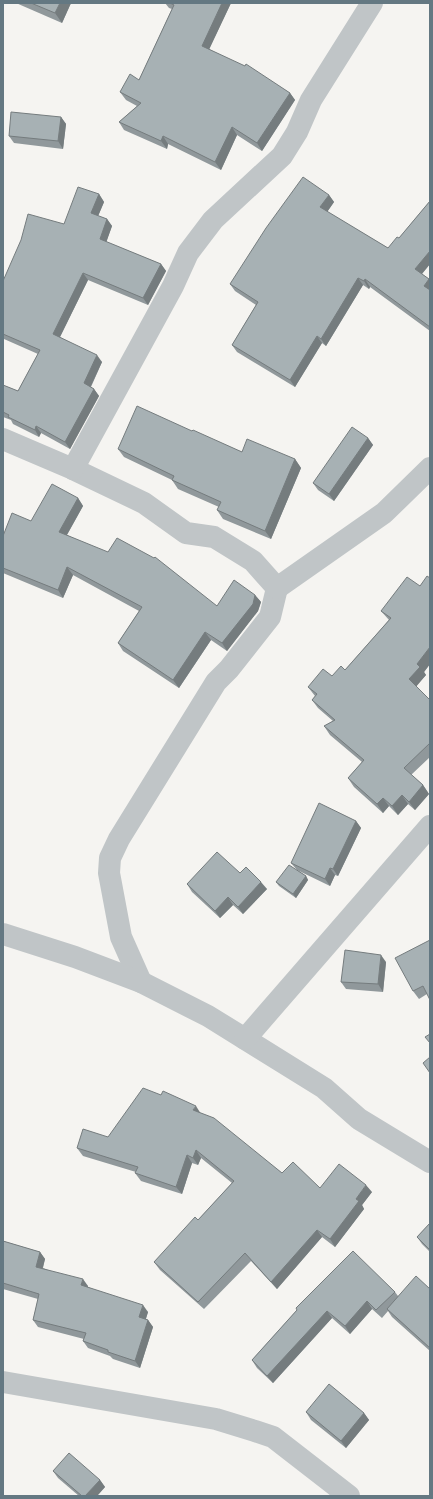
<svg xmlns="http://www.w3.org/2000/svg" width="433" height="1499" font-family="'PT Sans',sans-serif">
	<rect width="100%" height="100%" fill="#f5f4f1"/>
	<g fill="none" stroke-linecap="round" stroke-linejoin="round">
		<g stroke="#c0c5c7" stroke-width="22">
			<path d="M3,439L73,469L144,503L186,533L214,537L253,561L277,588L270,617L229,669L216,682L119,839L110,858L109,873L121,937L141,982"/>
			<path d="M73,469L173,286L188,253L213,220L282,156L297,132L311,100L372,3"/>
			<path d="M277,588L384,513L430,468"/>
			<path d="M3,934L75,957L141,982L208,1016L324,1088L359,1119L430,1162"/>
			<path d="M245,1039L430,826"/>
			<path d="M3,1382L216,1419L255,1431L273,1437L349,1496"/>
		</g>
	</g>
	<g fill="#90989b">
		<path d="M16,3H71L62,23Z"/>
		<path d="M165,3H231L209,49L290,93L295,100L262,151L237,135L221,170L168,144L167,149L124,130L119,122L137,106L126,100L120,92L139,80L172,9L169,8Z"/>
		<path d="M61,117L66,124L63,149L14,143L9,136Z"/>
		<path d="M99,194L104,202L98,216L107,219L112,226L106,242L161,264L166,271L148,305L88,280L60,337L102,362L91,387L94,389L99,396L70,449L41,433L39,437L13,424L11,420L3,417V385L18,391L38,354L4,339L3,342V281L64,224Z"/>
		<path d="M329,195L334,202L327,212L388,248L399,238L430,201V264L422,274L430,280V331L370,287L369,289L363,285L326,346L322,343L295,387L237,352L232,345L256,305L235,291L230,284Z"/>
		<path d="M192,431L242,452L295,459L301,468L271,539L223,519L217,510L219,507L178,489L172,480L124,457L118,449Z"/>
		<path d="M368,438L373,445L334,501L318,490L313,483Z"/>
		<path d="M78,498L83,506L67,535L217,606L255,595L261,602L258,611L227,651L211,640L179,688L123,651L118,643L139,611L73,575L63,598L3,573V536L31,521Z"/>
		<path d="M430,578V664L424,672L426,675L416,686L430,700V757L411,775L423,785L429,794L415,810L408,804L398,815L389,806L383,813L354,787L348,778L362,762L330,735L324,726L333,721L318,708L312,700L315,696L308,687L332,676L345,670L389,620L381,611L420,586Z"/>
		<path d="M356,821L361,828L338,876L335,875L330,886L297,870L306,876L308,880L296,898L279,886L276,882L297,870L291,863Z"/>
		<path d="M240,873L267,889L243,914L233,905L220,918L192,892L187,884Z"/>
		<path d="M430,940L427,994L419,999L413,991Z"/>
		<path d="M386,962L383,992L346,989L341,982Z"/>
		<path d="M201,1113L282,1173L320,1188L372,1192L362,1205L364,1209L335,1247L322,1237L277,1289L251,1261L204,1309L160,1270L154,1262L198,1220L232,1183L201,1158L198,1165L192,1163L182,1194L141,1181L135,1173L136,1172L83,1156L77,1148L108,1137Z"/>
		<path d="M430,1223V1252L422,1244L417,1237Z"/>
		<path d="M3,1241L40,1252L45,1259L43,1268L88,1286V1287L148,1312L146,1319L148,1320L153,1327L140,1368L113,1359L110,1356L88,1348L83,1341L84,1339L38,1327L33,1320L38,1299L3,1289Z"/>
		<path d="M430,1289V1351L392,1317L388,1311L382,1318L372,1309L350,1334L332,1318L273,1383L257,1368L252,1360L297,1310L395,1292L398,1296Z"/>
		<path d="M306,1412L364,1413L369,1420L346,1448L311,1420Z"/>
		<path d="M53,1471L100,1480L105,1487L97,1496H79L58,1478Z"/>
	</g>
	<g fill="#757c7e">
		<path d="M60,3H71L62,23L55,13Z"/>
		<path d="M222,3H231L207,54L202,46Z"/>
		<path d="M290,93L295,100L262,151L257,143Z"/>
		<path d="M61,117L66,124L63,149L58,141Z"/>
		<path d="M232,127L237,135L221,170L215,162Z"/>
		<path d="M163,136L168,144L167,149L161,141Z"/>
		<path d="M99,194L104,202L96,221L91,213Z"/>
		<path d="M329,195L334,202L325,215L320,207Z"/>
		<path d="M107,219L112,226L105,246L100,239Z"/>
		<path d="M430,251V264L420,276L415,269Z"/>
		<path d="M161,264L166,271L148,305L143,298Z"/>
		<path d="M83,273L88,280L58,341L53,334Z"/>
		<path d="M358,278L363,285L326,346L321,339Z"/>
		<path d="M365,279L370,287L369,289L364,281Z"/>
		<path d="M429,279L430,280V292L424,286Z"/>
		<path d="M317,336L322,343L295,387L290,380Z"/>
		<path d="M97,355L102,362L89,390L84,383Z"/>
		<path d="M94,389L99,396L70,449L65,442Z"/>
		<path d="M36,426L41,433L39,437L35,430Z"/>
		<path d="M368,438L373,445L334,501L329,494Z"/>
		<path d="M295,459L301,468L271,539L265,531Z"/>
		<path d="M78,498L83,506L64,540L59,532Z"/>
		<path d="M67,567L73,575L63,598L58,590Z"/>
		<path d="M255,595L261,602L258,611L227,651L222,643Z"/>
		<path d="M205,632L211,640L179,688L173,680Z"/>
		<path d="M430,647V664L424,672L426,675L415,688L409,679L417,664Z"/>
		<path d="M423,785L429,794L415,810L409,802Z"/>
		<path d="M402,795L408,804L398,815L392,806Z"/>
		<path d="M383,798L389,806L383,813L377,804Z"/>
		<path d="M356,821L361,828L338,876L333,869Z"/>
		<path d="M330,868L335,875L330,886L325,879Z"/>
		<path d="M306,876L308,880L296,898L293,894Z"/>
		<path d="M261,882L267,889L243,914L238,907Z"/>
		<path d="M228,897L233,905L220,918L215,911Z"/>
		<path d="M381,955L386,962L383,992L378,984Z"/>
		<path d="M196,1106L201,1114L193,1110Z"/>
		<path d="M196,1150L201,1158L198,1165L193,1158Z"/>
		<path d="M187,1155L192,1163L182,1194L176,1187Z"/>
		<path d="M366,1185L372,1192L362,1205L364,1209L335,1247L330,1239L356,1199Z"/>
		<path d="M317,1230L322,1237L277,1289L271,1282Z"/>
		<path d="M40,1252L45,1259L41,1274L36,1267Z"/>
		<path d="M83,1279L88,1286L86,1292L81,1285Z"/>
		<path d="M367,1301L372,1309L350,1334L345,1326Z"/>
		<path d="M143,1305L148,1312L144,1324L139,1317Z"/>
		<path d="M327,1311L332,1318L273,1383L267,1376Z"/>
		<path d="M148,1320L153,1327L140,1368L135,1361Z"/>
		<path d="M364,1413L369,1420L346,1448L341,1441Z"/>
		<path d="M100,1480L105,1487L97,1496H85Z"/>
	</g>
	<g fill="#a7b1b4" stroke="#757c7e">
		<path d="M31,3H60L55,13Z"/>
		<path d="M170,3H222L202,46L245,66L246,64L290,93L257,143L232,127L215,162L163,136L161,141L119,122L141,103L120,92L130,74L139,80L174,5Z"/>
		<path d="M11,112L61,117L58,141L9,136Z"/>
		<path d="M303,177L329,195L320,207L388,248L397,237L399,238L430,201V251L415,269L429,279L424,286L430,290V327L365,279L364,281L358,278L321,339L317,336L290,380L232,345L258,302L230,284L266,228Z"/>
		<path d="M78,187L99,194L91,213L107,219L100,239L161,264L143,298L83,273L53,334L97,355L84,383L94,389L65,442L36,426L35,430L8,417L9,415L3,412V385L18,391L40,350L3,334V281L21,240L28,214L64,224Z"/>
		<path d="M137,406L192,431L193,430L242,452L247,439L295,459L265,531L217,510L221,502L172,480L174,476L118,449Z"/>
		<path d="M352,427L368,438L329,494L313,483Z"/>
		<path d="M52,484L78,498L59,532L108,552L117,538L154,558L155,557L217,606L234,580L255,595L253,604L222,643L205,632L173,680L118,643L142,607L67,567L58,590L3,568V536L12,513L31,521Z"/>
		<path d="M427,576L430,578V647L417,664L420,667L409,679L430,700V743L404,768L423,785L409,802L402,795L392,806L383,798L377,804L348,778L364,760L324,726L335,720L312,700L317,694L308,687L323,669L332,676L341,666L345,670L391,618L381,611L407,577L420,586Z"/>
		<path d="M319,803L356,821L333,869L330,868L325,879L291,863Z"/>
		<path d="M217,852L240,873L246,867L261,882L238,907L228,897L215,911L187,884Z"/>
		<path d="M289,865L306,876L293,894L276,882Z"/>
		<path d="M430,940V1000L423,986L413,991L395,958Z"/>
		<path d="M345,950L381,955L378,984L341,982Z"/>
		<path d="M430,1034V1043L425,1037Z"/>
		<path d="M430,1057V1073L423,1063Z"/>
		<path d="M143,1088L161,1095L163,1091L196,1106L193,1110L214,1118L282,1173L293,1162L320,1188L339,1164L366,1185L356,1199L359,1201L330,1239L317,1230L271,1282L245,1253L198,1302L154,1262L195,1217L198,1220L234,1181L196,1150L193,1158L187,1155L176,1187L135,1173L138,1167L77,1148L83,1129L108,1137Z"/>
		<path d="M430,1223V1250L417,1237Z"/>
		<path d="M3,1241L40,1252L36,1267L83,1279L81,1285L143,1305L139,1317L148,1320L135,1361L108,1352V1350L83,1341L86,1333L33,1320L39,1294L3,1283Z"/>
		<path d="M353,1251L395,1292L376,1310L367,1301L345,1326L327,1311L267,1376L252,1360L297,1310L296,1308Z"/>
		<path d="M416,1276L430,1289V1348L387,1309Z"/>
		<path d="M329,1384L364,1413L341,1441L306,1412Z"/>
		<path d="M69,1453L100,1480L85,1496H82L53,1471Z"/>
	</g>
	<rect width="433" height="1499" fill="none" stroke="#647882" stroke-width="8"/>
</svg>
